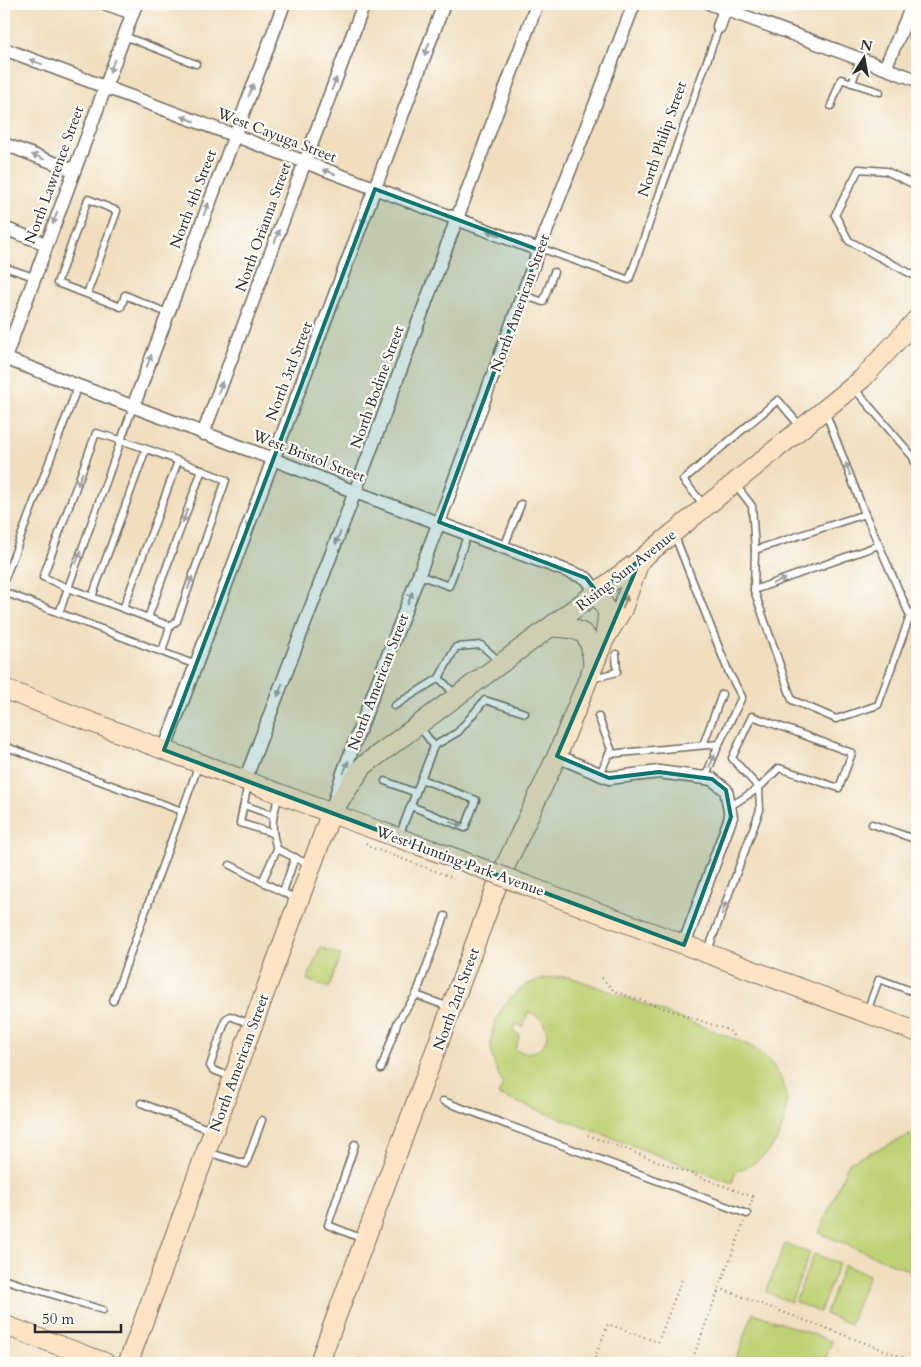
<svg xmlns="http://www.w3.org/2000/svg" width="921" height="1367" font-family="Cardo,serif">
	<rect width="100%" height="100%" fill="#fdfcf7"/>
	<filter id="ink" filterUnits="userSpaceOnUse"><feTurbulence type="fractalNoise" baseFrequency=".02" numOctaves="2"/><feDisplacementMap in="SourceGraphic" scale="10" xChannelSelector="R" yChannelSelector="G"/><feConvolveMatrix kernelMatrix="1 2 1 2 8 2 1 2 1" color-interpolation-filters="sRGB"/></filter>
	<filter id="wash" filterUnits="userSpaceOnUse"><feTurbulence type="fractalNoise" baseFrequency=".0096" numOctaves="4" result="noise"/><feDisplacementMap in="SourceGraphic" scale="20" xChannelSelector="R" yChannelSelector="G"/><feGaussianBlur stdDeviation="1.12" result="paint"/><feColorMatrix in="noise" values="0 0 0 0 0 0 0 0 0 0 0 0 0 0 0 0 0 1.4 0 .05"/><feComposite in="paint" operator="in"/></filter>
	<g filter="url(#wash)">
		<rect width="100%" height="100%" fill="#f0debe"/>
		<g fill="#bfd174" stroke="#757e50" fill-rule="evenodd">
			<path d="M320,947L341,955L329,988L307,980Z"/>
			<path d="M555,977H569L579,980L740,1041C774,1056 795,1086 783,1124C779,1139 770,1153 757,1161C751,1166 743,1168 736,1171L732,1183L498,1095L503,1084C497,1072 492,1060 491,1047C490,1020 510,990 536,981C542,979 549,978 555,977ZM528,1012C560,1022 548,1063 515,1050L520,1035L513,1032L516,1024L523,1027Z"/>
			<path d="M917,1132V1274L819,1233L849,1162Z"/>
			<path d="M785,1244L810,1253L791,1302L766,1292Z"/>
			<path d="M814,1254L839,1263L820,1312L795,1302Z"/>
			<path d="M844,1265L869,1275L850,1324L825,1314Z"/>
			<path d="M753,1313L832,1341L824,1363H735Z"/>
		</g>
	</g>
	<g filter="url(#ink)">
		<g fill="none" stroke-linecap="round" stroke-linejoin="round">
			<defs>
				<g id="lane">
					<path d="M124,36L196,64"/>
					<path d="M860,59L852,83L880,92"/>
					<path d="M831,106L841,79L852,83"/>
					<path d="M917,186L886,171L859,169L835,215L849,241L917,277"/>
					<path d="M540,248L629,280L719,27"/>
					<path d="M4,267L34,277"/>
					<path d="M87,294L117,211L88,199L57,283L121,307L125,295L167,313"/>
					<path d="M523,295L543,302L554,272"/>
					<path d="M853,387L913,457L917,469"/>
					<path d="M133,407L68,588L43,577L96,433C141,445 184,463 226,480L177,621L170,626"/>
					<path d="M735,484L752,506L755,550L865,514"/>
					<path d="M705,506L683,480L778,400L800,426"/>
					<path d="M674,534L729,673L742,697L719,744L705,778"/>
					<path d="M504,547L521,504"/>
					<path d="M755,550L754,590L879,545L865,514L825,411"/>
					<path d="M419,575L449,586L468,533"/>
					<path d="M4,581L78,386"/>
					<path d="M754,590L792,700L836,719L878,705L910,616L879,545"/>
					<path d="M4,592L59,613"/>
					<path d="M92,597L146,449"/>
					<path d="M123,609L178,461"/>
					<path d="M148,618L202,470"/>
					<path d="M162,652L59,613L68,588L170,626L162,652L196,665"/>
					<path d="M439,678L456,647L481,645L499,661"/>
					<path d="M591,679L617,672L616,654"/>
					<path d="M394,706L439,678L455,694"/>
					<path d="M598,716L611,749L600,774"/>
					<path d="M703,745L722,694"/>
					<path d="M4,746L182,811"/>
					<path d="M434,746L458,732L485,700L525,713"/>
					<path d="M609,754L719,744"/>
					<path d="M385,781L416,793"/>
					<path d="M248,783L240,823L272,833"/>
					<path d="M279,795C272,818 270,827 277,849L310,865"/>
					<path d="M244,805L272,815"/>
					<path d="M411,806L465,828L476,800L421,779"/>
					<path d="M872,824L917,840"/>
					<path d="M399,836L434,746L420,727"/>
					<path d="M230,865L298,900"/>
					<path d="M262,882L277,849"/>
					<path d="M283,892L295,857"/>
					<path d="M445,916L416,995L449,1007"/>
					<path d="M707,953L760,810L759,788L779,768L839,788L852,753L752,716L732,758L759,788L729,807"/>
					<path d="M113,1001L199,764"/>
					<path d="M867,1011L879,979L917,993"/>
					<path d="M381,1069L398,1021L416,995"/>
					<path d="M232,1077L213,1070L210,1066L226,1019L230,1016L251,1024"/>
					<path d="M443,1101L747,1214"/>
					<path d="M141,1103L213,1131"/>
					<path d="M355,1144L328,1225L363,1239"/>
					<path d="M207,1152L246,1164L262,1120"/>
					<path d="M4,1285L6,1280L103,1310"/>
				</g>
				<g id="street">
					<path d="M107,4L132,13"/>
					<path d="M711,4L917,80"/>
					<path d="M719,27L725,9"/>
					<path d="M4,49L539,250"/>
					<path d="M885,68L913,4"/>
					<path d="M4,144L73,170"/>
					<path d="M4,228L46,244"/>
					<path d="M4,358L273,459L355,492L586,578L597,592"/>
					<path d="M5,358L136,4"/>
					<path d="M133,407L284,4"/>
					<path d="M203,434L364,4"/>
					<path d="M164,750L444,4"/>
					<path d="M557,756L609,778L659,772L712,779L726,790L731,817L684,945"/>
					<path d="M245,780L355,492L537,4"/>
					<path d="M335,799L343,773L439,522L539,250L634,4"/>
				</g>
				<g id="secondary">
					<path d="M597,592L608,613L605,636"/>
					<path d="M551,627C584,628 591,632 593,666"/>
					<path d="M4,689L357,823L460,860"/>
					<path d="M525,885L917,1032"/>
					<path d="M4,1325L106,1363"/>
					<path d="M128,1363L331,813L363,766L640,560L862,379L917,319"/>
					<path d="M319,1363L500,877L557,756L604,640L622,610L640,560"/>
				</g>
			</defs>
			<use href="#lane" stroke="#706a5e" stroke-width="9"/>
			<use href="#street" stroke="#706a5e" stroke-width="15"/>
			<use href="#secondary" stroke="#706a5e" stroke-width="21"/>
			<g stroke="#706a5e" stroke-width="2" stroke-dasharray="1 4" stroke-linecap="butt">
				<path d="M366,843L370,847L454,878"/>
				<path d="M602,978L614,991L725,1029L731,1032L734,1037"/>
				<path d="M588,1135L753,1197"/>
				<path d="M750,1206L755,1192"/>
				<path d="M719,1288L913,1361"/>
				<path d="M359,1358L361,1363"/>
				<path d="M577,1363L579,1359L588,1363"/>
				<path d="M593,1363L608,1324L658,1342L682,1279"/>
				<path d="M691,1363L744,1222"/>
			</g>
			<use href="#lane" stroke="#fff" stroke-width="6"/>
			<use href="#street" stroke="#fff" stroke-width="12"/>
			<use href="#secondary" stroke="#fee4c5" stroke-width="19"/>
			<defs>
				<path id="secondary-bridge" d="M460,860L525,885"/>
			</defs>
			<use href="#secondary-bridge" stroke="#706a5e" stroke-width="21" stroke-linecap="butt"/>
			<use href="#secondary-bridge" stroke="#fee4c5" stroke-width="19"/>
		</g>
		<defs><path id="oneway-solid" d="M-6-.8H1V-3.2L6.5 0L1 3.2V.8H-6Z" transform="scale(1.25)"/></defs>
		<g fill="#a0a0a0">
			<use href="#oneway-solid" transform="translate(427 49) rotate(110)"/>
			<use href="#oneway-solid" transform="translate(36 62) rotate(-159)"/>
			<use href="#oneway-solid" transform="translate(112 66) rotate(111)"/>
			<use href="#oneway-solid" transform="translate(334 84) rotate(-69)"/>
			<use href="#oneway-solid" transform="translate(251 90) rotate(-69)"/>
			<use href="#oneway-solid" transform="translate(188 119) rotate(-159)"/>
			<use href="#oneway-solid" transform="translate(38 157) rotate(-159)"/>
			<use href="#oneway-solid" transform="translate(329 172) rotate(-159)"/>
			<use href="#oneway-solid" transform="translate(206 209) rotate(-69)"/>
			<use href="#oneway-solid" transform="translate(55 218) rotate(110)"/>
			<use href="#oneway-solid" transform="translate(364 218) rotate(111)"/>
			<use href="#oneway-solid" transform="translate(493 233) rotate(-159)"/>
			<use href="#oneway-solid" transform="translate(277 236) rotate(-70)"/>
			<use href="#oneway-solid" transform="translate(149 361) rotate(-70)"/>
			<use href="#oneway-solid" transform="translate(306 370) rotate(111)"/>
			<use href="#oneway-solid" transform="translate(220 388) rotate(-70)"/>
			<use href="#oneway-solid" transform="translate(848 469) rotate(-111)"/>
			<use href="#oneway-solid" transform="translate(80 479) rotate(110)"/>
			<use href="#oneway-solid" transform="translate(185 516) rotate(110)"/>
			<use href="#oneway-solid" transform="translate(249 522) rotate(111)"/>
			<use href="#oneway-solid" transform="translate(338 538) rotate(111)"/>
			<use href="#oneway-solid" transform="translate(78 558) rotate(-70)"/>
			<use href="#oneway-solid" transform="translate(779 581) rotate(-20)"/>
			<use href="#oneway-solid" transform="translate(190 583) rotate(-71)"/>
			<use href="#oneway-solid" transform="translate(410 598) rotate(-69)"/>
			<use href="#oneway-solid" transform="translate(280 690) rotate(111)"/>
			<use href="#oneway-solid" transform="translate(712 761) rotate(-67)"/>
			<use href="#oneway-solid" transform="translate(346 767) rotate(-69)"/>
			<use href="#oneway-solid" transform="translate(456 824) rotate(21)"/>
			<use href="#oneway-solid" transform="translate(724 908) rotate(-70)"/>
		</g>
		<use fill="#948878" href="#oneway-solid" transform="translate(625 602) rotate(-71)"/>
	</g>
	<path fill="#0f766e" fill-opacity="0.2" stroke="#0f766e" stroke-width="4" stroke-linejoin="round" d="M375,189L539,250L439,522L586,578L597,592L640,560L557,756L609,778L659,772L712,779L726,790L731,817L684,945L164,750Z"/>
	<g text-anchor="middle" stroke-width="4.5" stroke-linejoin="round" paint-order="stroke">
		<g font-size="15" fill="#2b2b2b" stroke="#fdfcf7">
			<text transform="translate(277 135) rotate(21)" y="5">West Cayuga Street</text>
			<text transform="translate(662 139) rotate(-71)" y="5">North Philip Street</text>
			<text transform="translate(54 175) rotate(-70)" y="5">North Lawrence Street</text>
			<text transform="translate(193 199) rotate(-69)" y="5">North 4th Street</text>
			<text transform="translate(263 227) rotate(-70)" y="5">North Orianna Street</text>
			<text transform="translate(520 303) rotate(-70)" y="5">North American Street</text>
			<text transform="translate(289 371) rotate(-69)" y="5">North 3rd Street</text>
			<text transform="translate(377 387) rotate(-70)" y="5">North Bodine Street</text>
			<text transform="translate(309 456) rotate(21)" y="5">West Bristol Street</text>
			<text transform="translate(626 570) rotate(-38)" y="5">Rising Sun Avenue</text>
			<text transform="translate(378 682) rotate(-69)" y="5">North American Street</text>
			<text transform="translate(460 861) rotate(20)" y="5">West Hunting Park Avenue</text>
			<text transform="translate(456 999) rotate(-70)" y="5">North 2nd Street</text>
			<text transform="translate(239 1063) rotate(-70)" y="5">North American Street</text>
		</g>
	</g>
	<rect width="921" height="1367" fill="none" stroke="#fdfcf7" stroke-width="20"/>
	<g transform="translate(864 58) rotate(11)" stroke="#fdfcf7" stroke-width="4" paint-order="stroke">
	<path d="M0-4L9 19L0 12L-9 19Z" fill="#2b2b2b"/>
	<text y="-8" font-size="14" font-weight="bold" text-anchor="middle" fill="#2b2b2b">N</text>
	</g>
	<path d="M35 1324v8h86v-8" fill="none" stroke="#2b2b2b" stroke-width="2.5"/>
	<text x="42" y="1324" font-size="15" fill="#2b2b2b" stroke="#fdfcf7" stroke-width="4" paint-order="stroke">50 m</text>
</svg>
